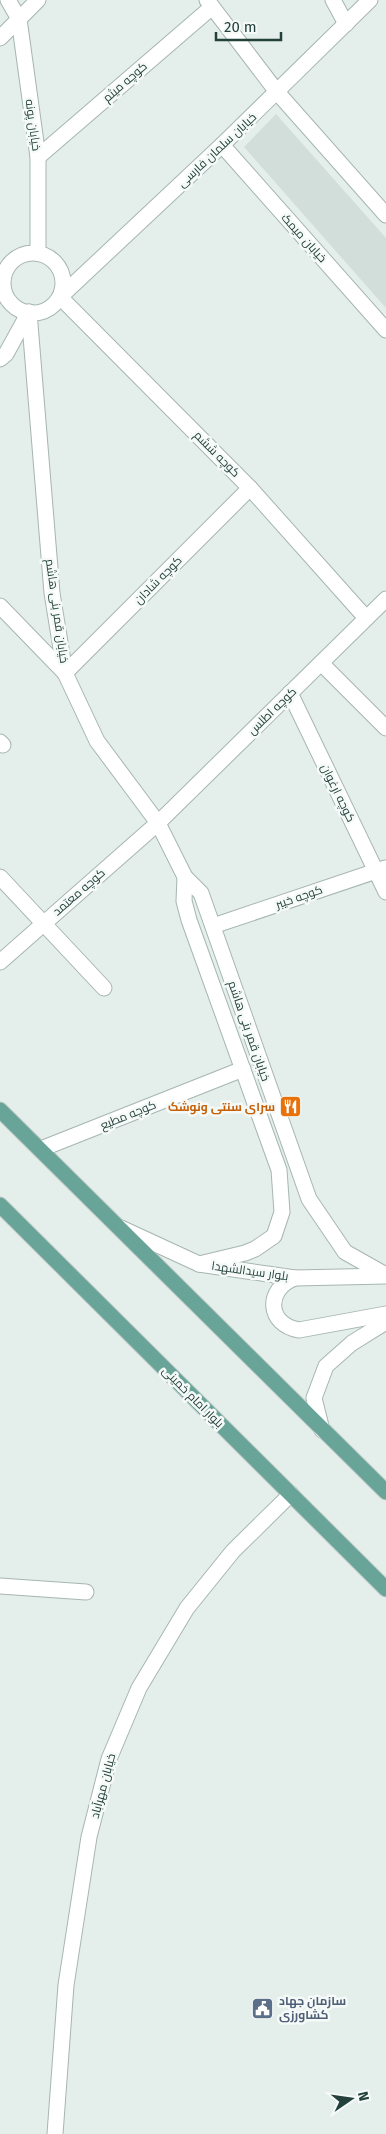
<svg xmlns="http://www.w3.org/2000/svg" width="386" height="2134" font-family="'Fira Sans',Cairo,sans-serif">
	<rect width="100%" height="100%" fill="#e4eeea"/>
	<path fill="#d2ded9" d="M276,114L386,238V308L244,147Z"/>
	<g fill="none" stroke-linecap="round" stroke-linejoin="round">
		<defs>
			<g id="minor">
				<path d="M8,0L19,19L38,157V253"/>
				<path d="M207,0L277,92L386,215"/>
				<path d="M333,0L346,24"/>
				<path d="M0,38L38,0"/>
				<path d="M222,145L386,330"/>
				<path d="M38,157L212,7"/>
				<circle cx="33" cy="283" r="30"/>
				<path d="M29,312L52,593L65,673L97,741L158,823L185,877L201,893L309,1199L345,1252L386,1275"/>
				<path d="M0,359L6,354L29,312"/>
				<path d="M0,606L65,673L250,488"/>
				<path d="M366,618L250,488L60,297L222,145L370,0"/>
				<path d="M321,663L386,728"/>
				<path d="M290,693L386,892"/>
				<path d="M0,742L3,745"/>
				<path d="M0,877L104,988"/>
				<path d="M185,877L184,901L189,920L279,1170L282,1212L274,1236L255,1249L245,1253L199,1264"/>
				<path d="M213,926L385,868"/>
				<path d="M0,962L158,823L386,599"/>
				<path d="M41,1149L243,1069"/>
				<path d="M121,1228L199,1264L295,1278L386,1276"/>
				<path d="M295,1278C265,1289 267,1325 299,1330L386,1314"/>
				<path d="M322,1430L314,1398L326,1366L352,1343L386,1322"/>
				<path d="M0,1586L86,1592"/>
				<path d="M55,2134L66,1985L89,1837L109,1759L139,1688L187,1608L233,1551L291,1494"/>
			</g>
			<g id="major">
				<path d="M0,1110L386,1492"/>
				<path d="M0,1205L386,1589"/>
			</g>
		</defs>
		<use href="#minor" stroke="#a6b6b2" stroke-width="17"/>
		<use href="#major" stroke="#c1cac8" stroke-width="17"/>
		<use href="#minor" stroke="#fff" stroke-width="15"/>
		<use href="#major" stroke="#68a497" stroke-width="15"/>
	</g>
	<defs>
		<symbol id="restaurant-square" viewBox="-11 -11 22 22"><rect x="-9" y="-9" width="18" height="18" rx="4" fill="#e8710a" stroke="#f5faf8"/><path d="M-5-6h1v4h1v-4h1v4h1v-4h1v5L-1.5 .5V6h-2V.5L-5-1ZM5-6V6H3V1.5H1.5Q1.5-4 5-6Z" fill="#fff"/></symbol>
		<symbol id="civic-square" viewBox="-11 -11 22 22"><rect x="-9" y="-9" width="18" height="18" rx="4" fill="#5c6f8a" stroke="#f5faf8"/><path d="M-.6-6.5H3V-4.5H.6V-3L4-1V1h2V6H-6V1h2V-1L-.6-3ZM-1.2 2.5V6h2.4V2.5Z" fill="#fff"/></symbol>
	</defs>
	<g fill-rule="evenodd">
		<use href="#restaurant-square" x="278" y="1094" width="25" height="25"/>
		<use href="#civic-square" x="250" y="1996" width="25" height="25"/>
	</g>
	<g text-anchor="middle" stroke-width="5" stroke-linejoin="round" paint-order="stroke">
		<g font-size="12" fill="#23403a" stroke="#f5faf8">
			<text transform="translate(125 82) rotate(-41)" y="4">کوچه میثم</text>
			<text transform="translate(33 125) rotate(82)" y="4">خیابان پونه</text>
			<text transform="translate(217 150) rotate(-43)" y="4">خیابان سلمان فارسی</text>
			<text transform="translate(304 238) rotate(48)" y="4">خیابان میمک</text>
			<text transform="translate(217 454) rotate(45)" y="4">کوچه ششم</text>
			<text transform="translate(158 580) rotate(-45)" y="4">کوچه شادان</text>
			<text transform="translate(57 611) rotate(82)" y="4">خیابان قمر بنی هاشم</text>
			<text transform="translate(272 711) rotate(-44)" y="4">کوچه اطلس</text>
			<text transform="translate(338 793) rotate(64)" y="4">کوچه ارغوان</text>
			<text transform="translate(79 892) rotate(-41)" y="4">کوچه معتمد</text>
			<text transform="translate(299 897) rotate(-19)" y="4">کوچه خیبر</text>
			<text transform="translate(249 1031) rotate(71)" y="4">خیابان قمر بنی هاشم</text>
			<text transform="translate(128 1115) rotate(-22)" y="4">کوچه مطیع</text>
			<text transform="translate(250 1271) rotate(8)" y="4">بلوار سیدالشهدا</text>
			<text transform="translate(193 1397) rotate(45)" y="4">بلوار امام خمینی</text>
			<text transform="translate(103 1786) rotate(-75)" y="4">خیابان مهرآباد</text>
		</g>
		<g font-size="12" font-weight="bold" fill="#c56008" stroke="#f5faf8" text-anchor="end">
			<text x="275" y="1111">سرای سنتی ونوشک</text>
		</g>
		<g font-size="12" font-weight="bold" fill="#4e5e75" stroke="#f5faf8" text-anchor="start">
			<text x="279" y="2005">سازمان جهاد<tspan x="279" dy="14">کشاورزی</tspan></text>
		</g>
	</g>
	<g transform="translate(351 2099) rotate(77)" stroke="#f5faf8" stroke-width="4" paint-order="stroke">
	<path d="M0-4L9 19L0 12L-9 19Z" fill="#23403a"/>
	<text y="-8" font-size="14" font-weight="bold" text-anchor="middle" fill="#23403a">N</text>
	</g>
	<path d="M216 32v8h65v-8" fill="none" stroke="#23403a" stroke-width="2.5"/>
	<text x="224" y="32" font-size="15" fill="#23403a" stroke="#f5faf8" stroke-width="4" paint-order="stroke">20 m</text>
</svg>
